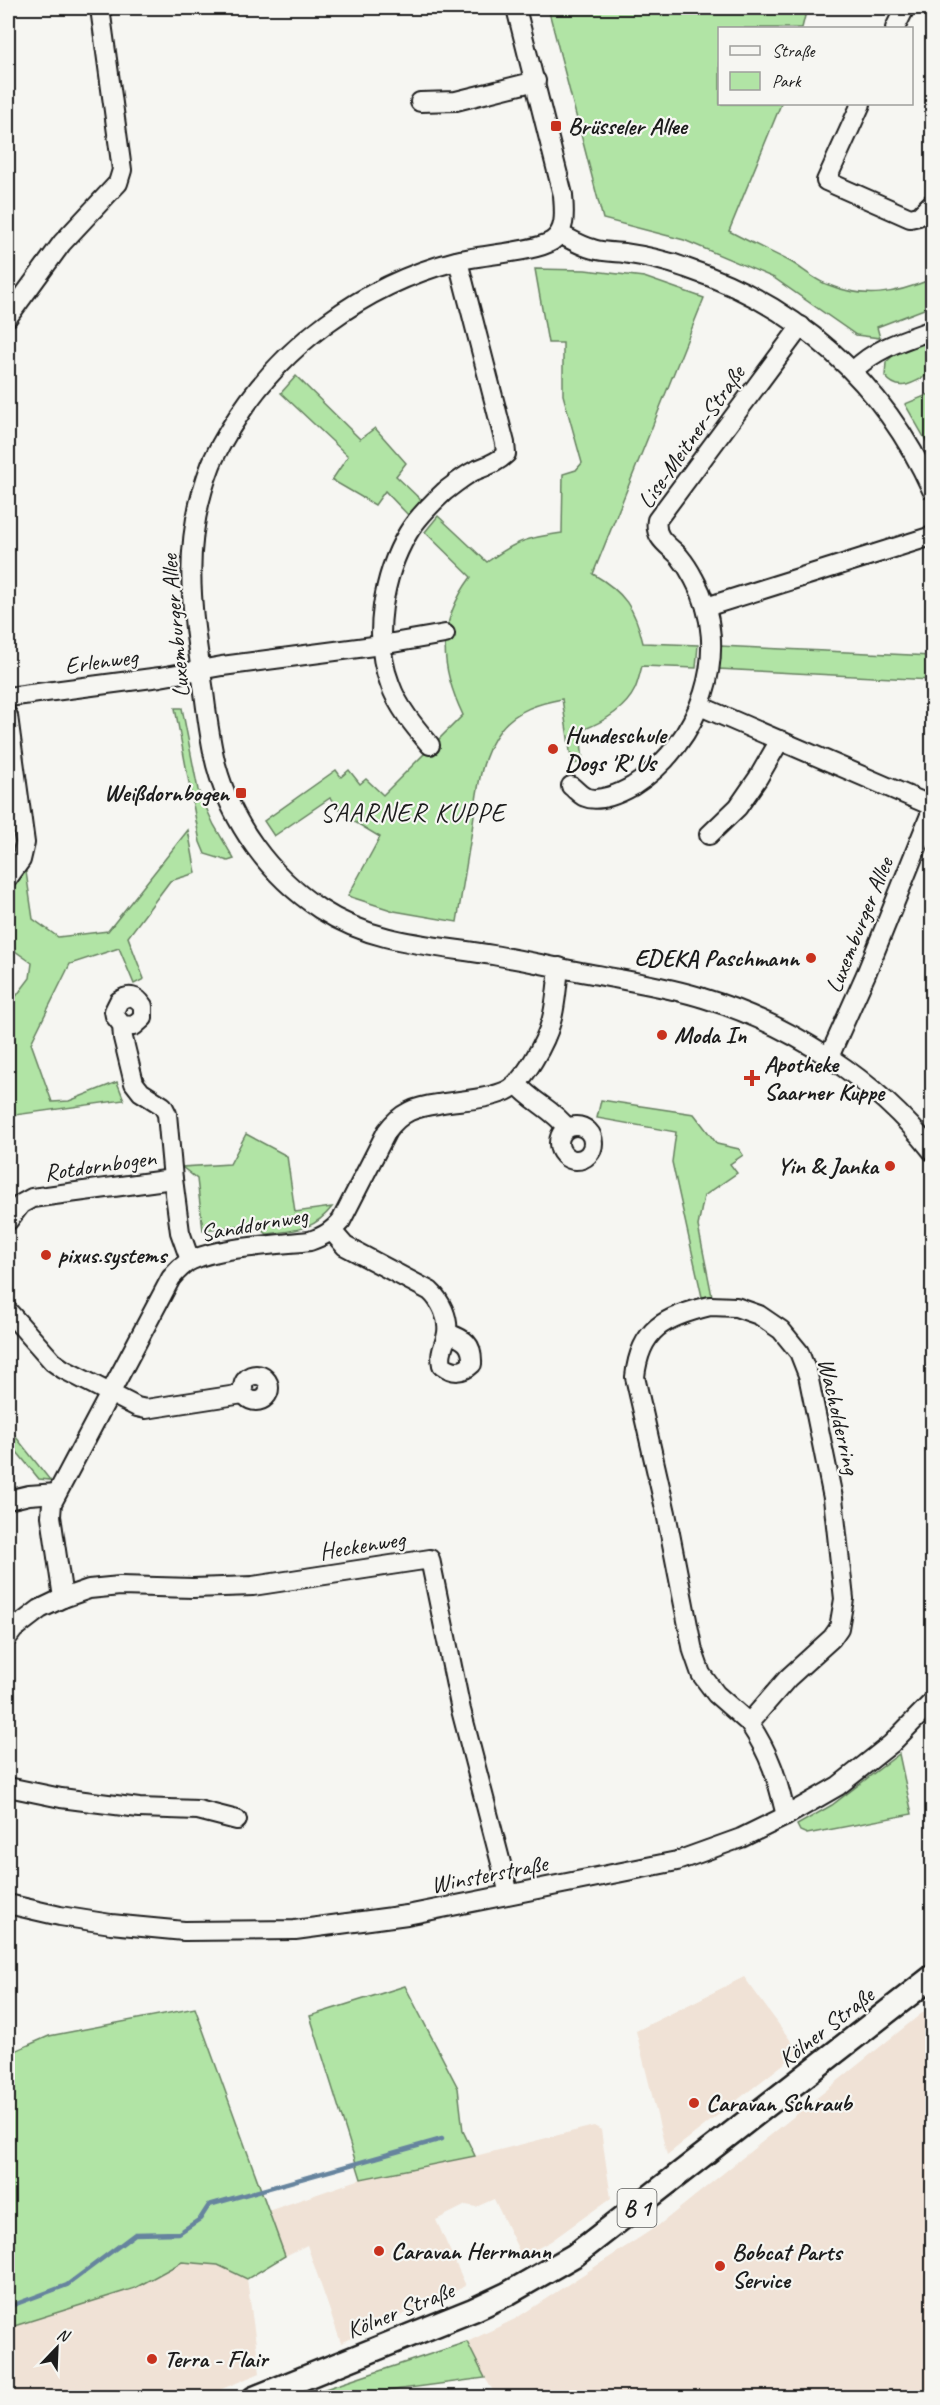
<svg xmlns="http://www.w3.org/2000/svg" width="940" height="2405" font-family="Caveat,sans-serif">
	<rect width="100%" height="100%" fill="#f6f6f2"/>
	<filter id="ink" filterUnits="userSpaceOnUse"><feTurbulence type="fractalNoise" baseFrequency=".0167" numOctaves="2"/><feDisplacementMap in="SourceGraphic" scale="12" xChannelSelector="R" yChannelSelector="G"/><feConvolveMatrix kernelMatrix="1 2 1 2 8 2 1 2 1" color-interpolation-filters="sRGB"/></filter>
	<g filter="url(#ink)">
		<g fill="#f0e2d6">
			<path d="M744,1977L799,2052L667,2155L636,2031Z"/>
			<path d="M932,2005V2397H497L485,2378L467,2342L515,2319L659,2225Z"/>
			<path d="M594,2126L601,2130L611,2198L551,2241L522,2257L494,2199L476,2207L466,2205L436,2220L466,2286L341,2343L307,2245L285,2256L268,2211L361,2179L475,2156Z"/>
			<path d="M182,2262L218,2265L247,2279L260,2373L203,2397L8,2398V2328L135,2288Z"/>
		</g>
		<g fill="#b1e4a5" stroke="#668060" stroke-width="1.5">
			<path d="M548,8H807L802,28H720V104H781L729,231C749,242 770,251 791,262C803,269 813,279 826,284C865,300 895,294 932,279V306L877,327L880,338L856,335L774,278L684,240L603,219Z"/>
			<path d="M535,269L585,270L644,277L704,298L593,574C624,592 635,608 643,643L698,645L696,668L642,666C640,673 638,682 635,689C625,710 601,723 580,731L583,762L572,764L562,699C540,703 516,710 501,729C479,757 477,795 472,830C467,860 462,891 457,922L394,911L348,896L380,837L348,818L330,798L274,836L264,821L336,770L341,777L349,770L360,784L366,779L383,795L463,715C439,665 437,623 471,577L425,532L438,516L487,562C516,541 526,538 562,533L563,474L576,470L582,463L563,395V343H548Z"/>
			<path d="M932,339V373C915,381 900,395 885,376L886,362L895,354Z"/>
			<path d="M296,376L360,439L375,428L406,463L396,476L422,501L409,516L385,491L375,505L332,480L348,456L281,393Z"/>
			<path d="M932,393V451L905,404Z"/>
			<path d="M720,646L932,656V680L718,669Z"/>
			<path d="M175,708H182L198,790L214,825L234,859L228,861L205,854L200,842Z"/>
			<path d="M188,830L196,873L170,881L128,937L144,979L134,984L119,948L70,964L31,1043L52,1102L69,1101L117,1082L124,1100L8,1116V1007L30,978L32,963L8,946V887L25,865L33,919L58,937L108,931Z"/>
			<path d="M601,1100L694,1114L717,1144L739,1149L743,1155L730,1164L737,1173L704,1196L698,1226L712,1296L702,1297L672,1162L676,1132L597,1118Z"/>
			<path d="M246,1134L287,1156L295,1212L332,1207C313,1231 296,1230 267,1234L254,1224L203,1230L197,1179L182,1167L230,1164Z"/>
			<path d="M8,1427L50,1480L39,1479L8,1441Z"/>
			<path d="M899,1754L912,1814L807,1834L800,1831L797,1825L832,1805Z"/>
			<path d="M405,1986L458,2088L463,2131L475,2156L361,2179L310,2016Z"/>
			<path d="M195,2008L285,2256L247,2279L218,2265L182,2262L135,2288L8,2328V2054L49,2036Z"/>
			<path d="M467,2342L485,2378L341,2397H321L319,2391Z"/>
		</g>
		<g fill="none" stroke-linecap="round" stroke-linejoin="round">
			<path stroke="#66849e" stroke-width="4.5" d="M8,2307L67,2285L135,2234L179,2233L200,2219L209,2205L442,2139"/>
			<defs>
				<g id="minor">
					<path d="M516,8L563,195C564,211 567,231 552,241C535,252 479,255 456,261C363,285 279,347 230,429C223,441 216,452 211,465C180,546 192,610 204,692C207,716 210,741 216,765C232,824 269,875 320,909C374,944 432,945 493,955C528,961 563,969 598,975C633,982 669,987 703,998C790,1024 877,1080 932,1151"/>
					<path d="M895,28L905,8"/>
					<path d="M420,102L456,101L536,81"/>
					<path d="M861,104L826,181L910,218L919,216L932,203"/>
					<path d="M560,234C570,239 581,246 593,249C603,252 614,252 624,253C645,256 667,261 686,268C798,305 884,383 932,490"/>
					<path d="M8,317L62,243L118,183L122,170L100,8"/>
					<path d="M854,370C876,348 904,340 932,330"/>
					<path d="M706,607L932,536"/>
					<path d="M8,697L160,677L222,666L381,645L445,634"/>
					<path d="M700,706L932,806"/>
					<path d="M8,716L25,843L21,860L8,878"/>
					<path d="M430,745C414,726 398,707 390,684C372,638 383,575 408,533C417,518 431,504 444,492C453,485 464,476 474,471C486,466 497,463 506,454L505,443L458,261"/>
					<path d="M571,786C575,789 580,795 585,797C599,803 621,793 633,786C700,744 734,650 694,579C690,571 684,562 679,556C667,544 654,538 657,520L801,326"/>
					<path d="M709,835L738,807L758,778L780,740"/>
					<path d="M122,1025L134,1026L143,1018V1006C137,996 129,994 119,1001L114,1011L115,1016L122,1025L123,1038L134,1083L141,1092L163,1106L167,1114L173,1179"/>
					<path d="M829,1057L866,974L932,810"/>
					<path d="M517,1084C532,1102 553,1109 567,1128"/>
					<circle cx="576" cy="1143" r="17"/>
					<path d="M8,1221L21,1204L32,1198L173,1179L180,1232L190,1260"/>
					<path d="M332,1231L345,1246L430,1291C441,1301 449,1318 447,1333C445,1347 439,1350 442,1365C453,1373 463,1373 472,1364C473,1344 465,1339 447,1333"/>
					<path d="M710,1306L736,1307L759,1315L781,1330L799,1352L808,1375L833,1498L844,1599L839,1628L832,1638L788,1678L749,1723L716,1694L701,1674L693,1651L666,1513L635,1377C640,1328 665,1317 710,1306Z"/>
					<path d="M8,1311L53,1362L63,1369L137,1407L146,1409L243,1394"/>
					<circle cx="256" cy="1388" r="13"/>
					<path d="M8,1500L29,1495L57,1493"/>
					<path d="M63,1598L51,1516L52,1503L171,1278C177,1271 183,1264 192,1260C220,1247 277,1245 310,1241C324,1236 331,1232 341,1221L387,1131C401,1112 415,1107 438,1104C459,1100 486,1100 506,1091C524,1083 546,1041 551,1022C556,1005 557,985 559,967"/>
					<path d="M8,1637L14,1629L40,1609L63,1598L89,1589L120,1586L193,1588L253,1586L430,1559L461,1710L509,1894"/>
					<path d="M749,1723C771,1756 777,1778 786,1816"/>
					<path d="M8,1787L61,1798L139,1808L198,1810L237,1820"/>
					<path d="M8,1904L60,1916L111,1924L184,1931L295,1930L407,1915L677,1861L741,1838L786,1816L838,1786L891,1744L932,1702"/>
				</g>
				<path id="major" d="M254,2398L473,2310L507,2294L575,2255L932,1977"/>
			</defs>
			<use href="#minor" stroke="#1c1c1c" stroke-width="22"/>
			<use href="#major" stroke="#1c1c1c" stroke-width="27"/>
			<use href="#minor" stroke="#f6f6f2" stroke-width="18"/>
			<use href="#major" stroke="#f6f6f2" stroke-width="22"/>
		</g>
	</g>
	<g fill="#c8321e" stroke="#f6f6f2" stroke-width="2">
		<rect x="550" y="120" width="12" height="12" rx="3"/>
		<circle cx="553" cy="749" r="6"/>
		<rect x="235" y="787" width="12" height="12" rx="3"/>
		<circle cx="811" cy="958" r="6"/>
		<circle cx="662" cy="1035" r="6"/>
		<path d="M749 1069h6v6h6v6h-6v6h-6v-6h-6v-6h6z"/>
		<circle cx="890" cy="1166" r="6"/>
		<circle cx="46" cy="1255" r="6"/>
		<circle cx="694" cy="2103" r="6"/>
		<circle cx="379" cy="2251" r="6"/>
		<circle cx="720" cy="2266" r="6"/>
		<circle cx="152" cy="2359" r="6"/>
	</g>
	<g text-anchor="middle" stroke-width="4.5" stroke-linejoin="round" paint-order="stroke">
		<rect fill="#f6f6f2" stroke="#5d5d5c" stroke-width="1.5" x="617.5" y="2189" width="39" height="38" rx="4.5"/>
		<g font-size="22" font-weight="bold" fill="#1c1c1c">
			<text x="637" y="2216">B 1</text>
		</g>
		<g font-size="24" font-weight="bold" fill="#1c1c1c" stroke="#f6f6f2" text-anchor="start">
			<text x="568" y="134">Brüsseler Allee</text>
			<text x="565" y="743">Hundeschule<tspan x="565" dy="28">Dogs 'R' Us</tspan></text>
			<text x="229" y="801" text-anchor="end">Weißdornbogen</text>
			<text x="799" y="966" text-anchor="end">EDEKA Paschmann</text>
			<text x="674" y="1043">Moda In</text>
			<text x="764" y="1072">Apotheke<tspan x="764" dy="28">Saarner Kuppe</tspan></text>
			<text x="878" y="1174" text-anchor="end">Yin &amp; Janka</text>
			<text x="58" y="1263">pixus.systems</text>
			<text x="706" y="2111">Caravan Schraub</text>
			<text x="391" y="2259">Caravan Herrmann</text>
			<text x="732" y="2260">Bobcat Parts<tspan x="732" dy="28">Service</tspan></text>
			<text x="164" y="2367">Terra - Flair</text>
		</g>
		<g font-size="24" fill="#1c1c1c" stroke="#f6f6f2">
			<text transform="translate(691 437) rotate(-55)" y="8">Lise-Meitner-Straße</text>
			<text transform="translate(175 626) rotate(-95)" y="8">Luxemburger Allee</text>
			<text transform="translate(101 661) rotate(-8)" y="8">Erlenweg</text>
			<text transform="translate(859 925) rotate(-68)" y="8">Luxemburger Allee</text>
			<text transform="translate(100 1165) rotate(-8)" y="8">Rotdornbogen</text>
			<text transform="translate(254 1224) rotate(-10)" y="8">Sanddornweg</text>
			<text transform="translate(839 1416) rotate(77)" y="8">Wacholderring</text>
			<text transform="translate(362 1545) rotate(-9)" y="8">Heckenweg</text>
			<text transform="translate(489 1874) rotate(-11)" y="8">Winsterstraße</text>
			<text transform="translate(826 2027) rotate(-38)" y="8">Kölner Straße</text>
			<text transform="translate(400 2310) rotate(-22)" y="8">Kölner Straße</text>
		</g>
		<g font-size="26" letter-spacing="1.5" fill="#1c1c1c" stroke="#f6f6f2">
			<text x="413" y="821">SAARNER KUPPE</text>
		</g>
	</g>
	<rect width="940" height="2405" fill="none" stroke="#f6f6f2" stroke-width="30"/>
	<rect x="15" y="15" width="910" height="2375" fill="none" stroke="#1c1c1c" stroke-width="2" filter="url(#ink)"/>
	<rect x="718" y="27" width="195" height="78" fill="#f6f6f2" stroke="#9f9f9c" stroke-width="1.5"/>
	<rect x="730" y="46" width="30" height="9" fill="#f6f6f2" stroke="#9f9f9c" stroke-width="1.5"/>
	<text x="772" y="57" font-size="18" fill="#1c1c1c">Straße</text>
	<rect x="730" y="72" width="30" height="18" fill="#b1e4a5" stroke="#9f9f9c" stroke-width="1.5"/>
	<text x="772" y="87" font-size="18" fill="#1c1c1c">Park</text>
	<g transform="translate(57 2348) rotate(23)" stroke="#f6f6f2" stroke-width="4.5" paint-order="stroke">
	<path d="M0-4.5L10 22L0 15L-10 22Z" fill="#1c1c1c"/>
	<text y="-9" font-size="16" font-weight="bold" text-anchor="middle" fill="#1c1c1c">N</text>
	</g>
</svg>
